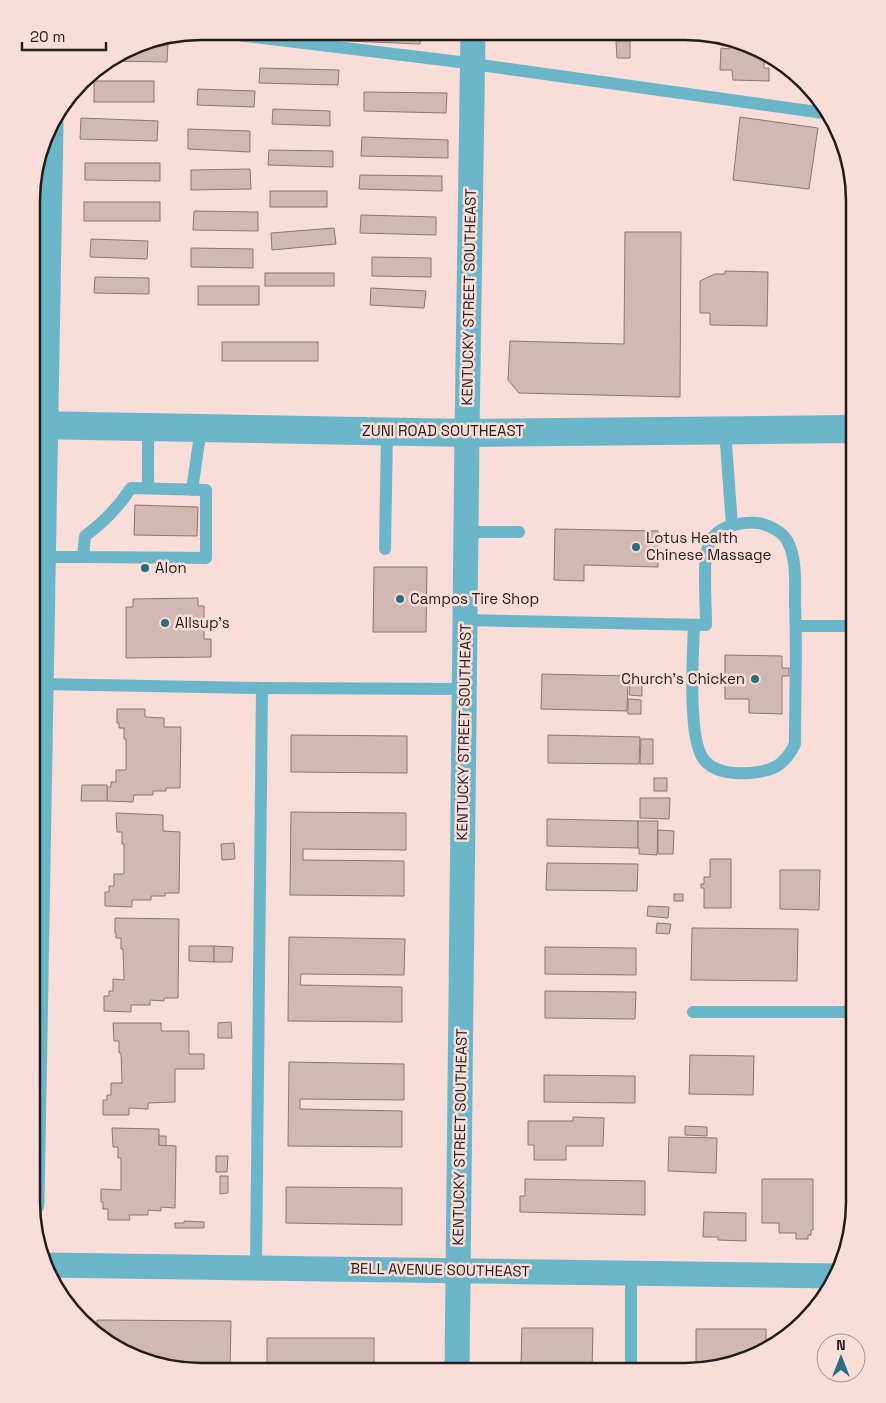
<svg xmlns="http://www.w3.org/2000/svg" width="886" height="1403" font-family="'Space Grotesk',sans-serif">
	<rect width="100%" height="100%" fill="#f8ddd8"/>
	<g fill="#d2b8b3" stroke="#8e7571">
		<path d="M301,32H421L420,44L300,39Z"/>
		<path d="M616,41H630V58H617Z"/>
		<path d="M142,43H168L167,62L109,61L136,44Z"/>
		<path d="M731,43L764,56V68H769V81L733,80L732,70H720L721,48L730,49Z"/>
		<path d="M260,68L339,70L338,85L259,83Z"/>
		<rect x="94" y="81" width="60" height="21"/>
		<path d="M198,89L255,91L254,107L197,105Z"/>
		<path d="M364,92L447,93L446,113L364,111Z"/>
		<path d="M273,109L330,111V126L272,124Z"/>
		<path d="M740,117L818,128L809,189L733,180Z"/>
		<path d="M81,118L158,121L157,141L80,139Z"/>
		<path d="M188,129L250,131V152L188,149Z"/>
		<path d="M362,137L448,140V158L361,156Z"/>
		<path d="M269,150L333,151V167L268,165Z"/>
		<path d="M85,163H160V181L85,180Z"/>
		<path d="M250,169L251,189L191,190V170Z"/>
		<path d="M360,175L442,176V191L359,189Z"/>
		<rect x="270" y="191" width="57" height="16"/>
		<rect x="84" y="202" width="76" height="19"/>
		<path d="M194,211L258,212V231L193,230Z"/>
		<path d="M361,215L436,217V235L360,233Z"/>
		<path d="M334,228L336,244L272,250L271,233Z"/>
		<path d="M625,232H681L680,397L519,393L508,380L510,341L624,344Z"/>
		<path d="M91,239L148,241L147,259L90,257Z"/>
		<path d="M191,248L253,249V268L191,267Z"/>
		<path d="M372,257L431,258V277L372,276Z"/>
		<path d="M725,271L768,272L767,326L710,325V313H700V281L715,274H725Z"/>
		<rect x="265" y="273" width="69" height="13"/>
		<path d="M95,277L149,278V294L94,293Z"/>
		<rect x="198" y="286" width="61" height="19"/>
		<path d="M371,288L426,291L424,308L370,305Z"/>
		<rect x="222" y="342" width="96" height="19"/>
		<path d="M135,505L198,507L197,536L134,535Z"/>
		<path d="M555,529L658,531V567L584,565V581L554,580Z"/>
		<path d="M374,567H427L426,632H373Z"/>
		<path d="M198,598V606H204V639H211V657L126,658V607H133V599Z"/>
		<path d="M725,655L782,656V668H789V676H782V714L749,713V699H725Z"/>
		<path d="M542,674L628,676L627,711L541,709Z"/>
		<path d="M630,681H642V696L629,695Z"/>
		<path d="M628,699L641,700V714H628Z"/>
		<path d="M117,709H145V717L164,718V727H181L180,788H166V791H153V795H134L133,802L107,801V787H111V782H116V770H126V739H124V728H119V723H117Z"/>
		<path d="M291,735L407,736V773L291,772Z"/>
		<path d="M548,735L640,737L639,764L548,763Z"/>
		<path d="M641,739H653V764H640Z"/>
		<rect x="654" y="778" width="13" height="13"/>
		<path d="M82,785H107V801H81Z"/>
		<path d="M640,798H670L669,819L640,818Z"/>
		<path d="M291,812L406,813V850L303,849V860L404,861V896L290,895Z"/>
		<path d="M116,813L163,815V831L180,832L179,893H165V896H151V900H132V907L105,906V892H109V886H114V874H124V844H122V832H117Z"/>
		<path d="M547,819L638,821V848L547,846Z"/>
		<path d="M638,821H658L657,855L639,854V848H638Z"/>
		<path d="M658,830L674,831L673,854H658Z"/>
		<path d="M234,843L235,859L222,860L221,844Z"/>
		<path d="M710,859H731V908H704V888H701V884H704V877H710Z"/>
		<path d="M547,863L638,864L637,891L546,890Z"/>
		<path d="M780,870H820L819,910L780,909Z"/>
		<rect x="674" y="894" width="9" height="7"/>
		<path d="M648,906L669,907L668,918L647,916Z"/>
		<path d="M115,918L179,919L178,998H164V1001L150,1000V1005H131V1012L104,1011V996H109V991H113V979L124,980L123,949H121V938H116V933H115Z"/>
		<path d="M657,923L671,924L669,934L656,933Z"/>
		<path d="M692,928L798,929L797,981L691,980Z"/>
		<path d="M289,937L405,939L404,975L301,974L300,985L402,987V1022L288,1021Z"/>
		<path d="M189,946H214V962L189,961Z"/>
		<path d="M214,946L233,947L232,962H214Z"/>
		<path d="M545,947L636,948V975L545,974Z"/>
		<path d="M545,991L636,992L635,1019L545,1018Z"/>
		<path d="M231,1022L232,1038H218V1023Z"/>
		<path d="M113,1023H161V1031H189V1054H204V1069H175V1102L148,1103V1109L129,1108V1115H103V1100H107V1095H111V1083H122L121,1053H119V1041H114Z"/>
		<path d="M690,1055L754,1056L753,1095L689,1094Z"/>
		<path d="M289,1062L404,1064V1100L300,1099V1109L402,1111V1147L288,1146Z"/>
		<path d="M544,1075L635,1076V1103L544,1102Z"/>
		<path d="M573,1117L604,1118L603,1146H566V1160H534V1145H528V1121H573Z"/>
		<path d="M685,1126L707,1127V1136L685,1135Z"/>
		<path d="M112,1128L159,1129V1145L176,1146L175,1208L161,1207V1211L148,1210V1215H129L130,1220H108V1209H103V1202H101V1189L121,1190V1158H118V1147H113Z"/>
		<path d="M159,1136H166V1146L159,1145Z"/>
		<path d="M669,1137L717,1138L716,1173L668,1171Z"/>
		<path d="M216,1156H228L227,1172H216Z"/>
		<path d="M220,1176H228V1193L220,1194Z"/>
		<path d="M525,1179L645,1181V1215L520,1212V1196H525Z"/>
		<path d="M762,1179H813V1230H811V1235H808V1239H796V1233H779V1223H762Z"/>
		<path d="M286,1187L402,1188V1225L286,1223Z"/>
		<path d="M704,1212L746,1213V1241L718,1240V1237H703Z"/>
		<path d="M184,1221L204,1222V1228H175V1223H184Z"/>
		<path d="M97,1320L231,1321L230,1370H189V1364L162,1363L98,1337Z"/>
		<path d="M522,1328H593L592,1371H530V1364H521Z"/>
		<path d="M696,1329H766V1346L750,1359L696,1370Z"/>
		<rect x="267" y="1338" width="107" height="33"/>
	</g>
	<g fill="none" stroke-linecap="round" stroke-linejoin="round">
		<g stroke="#6bb5c8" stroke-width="12">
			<path d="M205,31L452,61L824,113"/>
			<path d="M148,427V488"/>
			<path d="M725,431L732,525"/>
			<path d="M192,490L201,428"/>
			<path d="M466,532H519"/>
			<path d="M385,549L387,431"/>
			<path d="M43,557H83L206,558V490L131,488C118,508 104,522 85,536L83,557"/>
			<path d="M465,620L706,625C706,611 705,597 705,583C705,554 704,530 738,524C744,523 751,522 757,523C768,524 783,532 788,542C797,561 795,584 795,603C797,650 795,697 795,744C784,766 773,771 749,773C734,774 716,773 705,761C687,742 693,654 694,625"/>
			<path d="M796,626H855"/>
			<path d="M41,684L262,688L464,689"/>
			<path d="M693,1012H854"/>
			<path d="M256,1267L262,688"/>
			<path d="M631,1372V1273"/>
		</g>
		<g stroke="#6bb5c8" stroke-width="25">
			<path d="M32,1204L51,123"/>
			<path d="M44,1265L836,1276"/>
			<path d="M457,1371L467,433L473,32"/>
		</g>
		<path stroke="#6bb5c8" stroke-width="28" d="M32,425L467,433L855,429"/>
	</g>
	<g fill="#296e7e" stroke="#f8ddd8" stroke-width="2">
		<circle cx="636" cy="547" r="5"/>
		<circle cx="145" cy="568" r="5"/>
		<circle cx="400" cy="599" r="5"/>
		<circle cx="165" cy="623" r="5"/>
		<circle cx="755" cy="679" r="5"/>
	</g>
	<g text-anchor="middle" stroke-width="5" stroke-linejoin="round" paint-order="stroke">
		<g font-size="15" fill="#251b19" stroke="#f8ddd8">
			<text transform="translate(469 297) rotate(-89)" y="5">KENTUCKY STREET SOUTHEAST</text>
			<text x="443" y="436">ZUNI ROAD SOUTHEAST</text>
			<text transform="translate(464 732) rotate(-89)" y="5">KENTUCKY STREET SOUTHEAST</text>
			<text transform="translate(460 1137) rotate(-89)" y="5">KENTUCKY STREET SOUTHEAST</text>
			<text transform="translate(440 1270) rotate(1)" y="5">BELL AVENUE SOUTHEAST</text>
		</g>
		<g font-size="15" fill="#251b19" stroke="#f8ddd8" text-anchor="start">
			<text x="646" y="543">Lotus Health<tspan x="646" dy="17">Chinese Massage</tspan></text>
			<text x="155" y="573">Alon</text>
			<text x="410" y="604">Campos Tire Shop</text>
			<text x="175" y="628">Allsup's</text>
			<text x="745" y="684" text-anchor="end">Church's Chicken</text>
		</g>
	</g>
	<path d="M0 0H886V1403H0ZM201 40H685A161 161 0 0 1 846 201V1202A161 161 0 0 1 685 1363H201A161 161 0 0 1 40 1202V201A161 161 0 0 1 201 40Z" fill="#f8ddd8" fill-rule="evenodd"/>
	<path fill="none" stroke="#251b19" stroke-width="2.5" d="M201 40H685A161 161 0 0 1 846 201V1202A161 161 0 0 1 685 1363H201A161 161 0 0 1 40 1202V201A161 161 0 0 1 201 40Z"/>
	<g transform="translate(841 1358)"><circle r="24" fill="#f8ddd8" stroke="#a48f8c"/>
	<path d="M0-4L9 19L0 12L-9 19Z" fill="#296e7e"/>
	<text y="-8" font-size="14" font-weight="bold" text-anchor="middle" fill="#251b19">N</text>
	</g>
	<path d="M22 42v8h84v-8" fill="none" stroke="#251b19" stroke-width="2.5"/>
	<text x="30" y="42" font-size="15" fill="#251b19" stroke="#f8ddd8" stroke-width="4" paint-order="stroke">20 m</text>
</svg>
